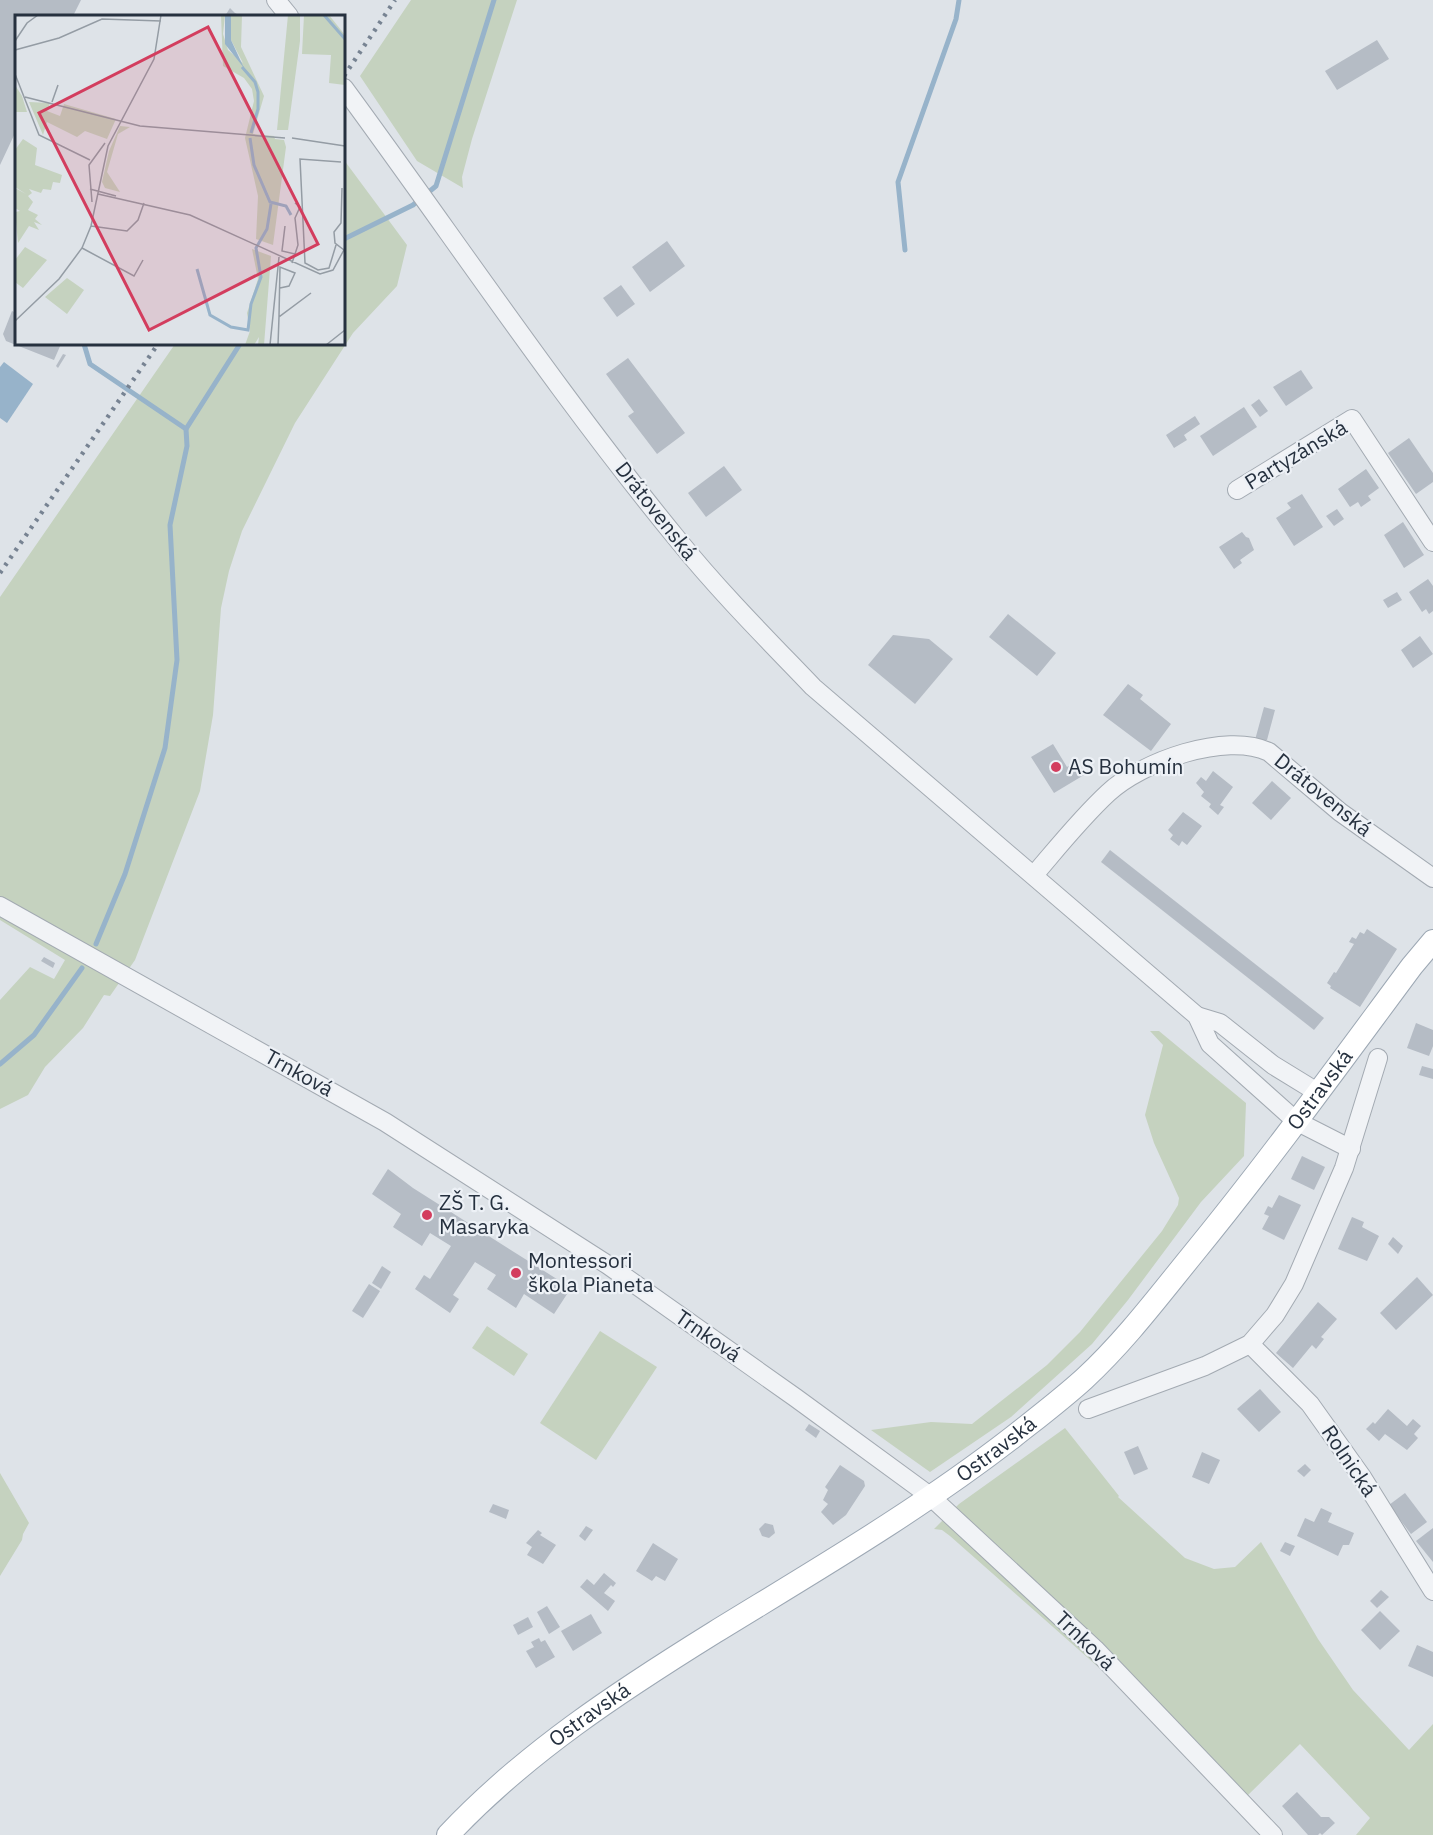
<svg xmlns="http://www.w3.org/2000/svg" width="1433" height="1835" font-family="'IBM Plex Sans',sans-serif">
	<rect width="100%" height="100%" fill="#dee3e8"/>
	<g fill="#c5d2bf">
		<path d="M411,0H517L472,139L462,177L463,188L417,161L360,76Z"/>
		<path d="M344,160L407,245L397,286L353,333L295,423L242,531L229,571L221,608L213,715L200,791L135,960L110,996L104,995L83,1028L45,1067L28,1095L0,1109V1000L30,967L54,979L65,960L0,920V597L175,344H344Z"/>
		<path d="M1150,1031H1159L1246,1103L1244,1156L1201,1202L1128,1300L1092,1344L1011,1417L930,1472L871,1430L931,1422L972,1424L1047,1365L1080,1332L1162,1231L1178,1205L1179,1198L1154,1143L1145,1115L1163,1045Z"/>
		<path d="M487,1326L528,1354L514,1376L472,1348Z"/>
		<path d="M600,1331L657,1367L596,1460L540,1423Z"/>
		<path d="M1065,1428L1119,1496L1118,1497L1185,1558L1214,1569L1235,1567L1261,1542L1318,1639L1353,1690L1409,1750L1433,1724V1835H1356L1370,1818L1300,1744L1246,1797L1236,1810L1131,1696L950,1536L942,1530L934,1529L959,1504Z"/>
		<path d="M0,1473L29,1523L23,1534L22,1540L0,1576Z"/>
	</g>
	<path fill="#97b3ca" d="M4,362L33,384L7,423L0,418V367Z"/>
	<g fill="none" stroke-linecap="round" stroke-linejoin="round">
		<g stroke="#97b3ca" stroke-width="5">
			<path d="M344,239L413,205L436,186L494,0"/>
			<path d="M905,250L898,182L956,19L959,0"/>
			<path d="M84,344L90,364L186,429L187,446L170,525L177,660L165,748L125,874L96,944"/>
			<path d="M186,429L240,344"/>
			<path d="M0,1064L34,1035L82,968"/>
		</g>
	</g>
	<g fill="#b5bcc5">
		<path d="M0,0H81L73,16H16V131L0,165Z"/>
		<path d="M230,8L235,13L241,16H225Z"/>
		<path d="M1377,40L1389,59L1337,90L1325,71Z"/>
		<path d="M667,241L685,266L650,292L632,267Z"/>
		<path d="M621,285L635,304L617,317L603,298Z"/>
		<path d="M12,311L16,313V344H61L54,360L6,341L3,334Z"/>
		<path d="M63,354L66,355L58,368L56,366Z"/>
		<path d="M628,358L685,433L657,454L628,416L634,412L606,374Z"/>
		<path d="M1301,370L1313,388L1286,406L1273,387Z"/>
		<path d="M1259,399L1268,411L1260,417L1251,405Z"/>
		<path d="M1244,407L1257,427L1213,456L1200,436Z"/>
		<path d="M1195,416L1200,424L1184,435L1187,440L1174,448L1166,435Z"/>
		<path d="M1409,438L1433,473V482L1416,494L1388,453Z"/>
		<path d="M724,466L742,490L706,517L688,493Z"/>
		<path d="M1366,469L1379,488L1368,496L1371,500L1361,507L1358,502L1350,507L1338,489Z"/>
		<path d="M1302,494L1323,527L1294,546L1276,518L1291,508L1287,503Z"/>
		<path d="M1337,509L1344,519L1334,526L1326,516Z"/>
		<path d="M1403,522L1424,555L1404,568L1384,535Z"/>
		<path d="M1242,532L1246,537L1249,538L1254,550L1240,560L1242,563L1234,569L1219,547Z"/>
		<path d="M1428,579L1433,586V611L1429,614L1426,609L1422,612L1409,592Z"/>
		<path d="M1397,592L1402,600L1388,608L1383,600Z"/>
		<path d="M1008,614L1056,653L1037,676L989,637Z"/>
		<path d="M893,635L929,639L953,659L915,704L868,665Z"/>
		<path d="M1420,636L1433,654L1413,668L1401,650Z"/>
		<path d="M1128,684L1143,695L1140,699L1171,724L1151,751L1103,715Z"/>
		<path d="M1264,707L1275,710L1267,740H1255Z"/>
		<path d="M1053,744L1067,767L1075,762L1084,775L1054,793L1031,757Z"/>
		<path d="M1213,771L1233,787L1220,805L1224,807L1218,815L1209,807L1211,804L1201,796L1204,792L1196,783L1201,777L1206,781Z"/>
		<path d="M1272,781L1291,798L1271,820L1252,803Z"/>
		<path d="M1183,812L1202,826L1187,845L1182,841L1179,846L1170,839L1173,835L1168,830Z"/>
		<path d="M1110,850L1324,1018L1314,1030L1101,862Z"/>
		<path d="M1367,929L1397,949L1360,1007L1330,988L1331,986L1327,983L1334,972L1336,973L1354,944L1349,942L1352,937L1356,939L1360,932L1364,934Z"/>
		<path d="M44,957L55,963L53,968L41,961Z"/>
		<path d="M1416,1023L1433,1030V1046L1429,1056L1407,1048Z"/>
		<path d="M1422,1066L1433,1069V1079L1419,1075Z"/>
		<path d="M1302,1156L1325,1167L1314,1190L1291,1179Z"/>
		<path d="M388,1169L413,1188L571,1288L554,1314L524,1294L516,1308L487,1289L496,1275L475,1262L453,1295L459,1299L450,1313L415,1289L424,1275L430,1279L451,1246L430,1233L422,1246L393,1227L401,1214L372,1194Z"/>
		<path d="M1279,1195L1301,1205L1284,1240L1262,1229L1269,1216L1264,1214L1268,1206L1272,1208Z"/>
		<path d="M1352,1217L1364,1222L1362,1227L1379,1236L1367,1261L1338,1249Z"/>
		<path d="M1393,1237L1403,1246L1398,1254L1388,1244Z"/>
		<path d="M382,1266L391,1272L381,1289L372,1283Z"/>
		<path d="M1417,1277L1433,1295L1396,1330L1380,1313Z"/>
		<path d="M369,1284L380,1291L363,1318L352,1311Z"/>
		<path d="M1318,1302L1337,1319L1321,1337L1324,1339L1316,1349L1312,1345L1293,1368L1276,1353Z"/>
		<path d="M1260,1389L1281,1412L1259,1432L1237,1409Z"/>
		<path d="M1388,1409L1407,1426L1413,1419L1421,1426L1414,1434L1418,1438L1407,1450L1385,1434L1379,1441L1366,1429L1373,1422L1375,1424Z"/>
		<path d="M809,1424L820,1431L816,1438L805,1430Z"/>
		<path d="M1138,1446L1148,1469L1134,1475L1124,1452Z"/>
		<path d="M1202,1452L1220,1460L1209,1484L1192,1477Z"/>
		<path d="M1305,1464L1311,1470L1304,1477L1297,1471Z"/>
		<path d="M840,1465L864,1481L865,1486L846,1515L833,1525L821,1512L828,1504L823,1500L828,1490L825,1487Z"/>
		<path d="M1405,1493L1427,1522L1411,1534L1389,1505Z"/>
		<path d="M493,1504L509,1510L506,1519L489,1512Z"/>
		<path d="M1321,1508L1332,1513L1328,1522L1354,1533L1349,1545H1343L1338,1556L1297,1536L1305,1518L1314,1522Z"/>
		<path d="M765,1523L773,1525L775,1533L769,1538L762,1536L759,1529Z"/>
		<path d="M586,1526L593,1530L585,1541L579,1536Z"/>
		<path d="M1433,1528V1562L1416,1541Z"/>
		<path d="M538,1530L542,1533L540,1535L556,1545L543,1564L527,1555L532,1547L526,1543Z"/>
		<path d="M1285,1542L1295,1546L1290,1556L1280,1551Z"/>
		<path d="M653,1543L678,1559L665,1581L656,1576L652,1581L636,1571Z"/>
		<path d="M604,1573L616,1583L613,1587L611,1585L604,1593L615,1601L608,1611L580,1587L587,1579L594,1585Z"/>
		<path d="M1381,1590L1389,1597L1377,1608L1370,1601Z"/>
		<path d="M547,1606L560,1627L549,1634L537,1612Z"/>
		<path d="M1380,1611L1400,1631L1380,1650L1361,1630Z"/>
		<path d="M591,1614L602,1633L573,1651L561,1631Z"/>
		<path d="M528,1617L533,1627L518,1635L513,1625Z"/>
		<path d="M539,1638L541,1642L545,1640L555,1657L536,1668L526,1651L534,1647L531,1642Z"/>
		<path d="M1417,1645L1433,1652V1677L1408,1666Z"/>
		<path d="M1297,1792L1321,1817H1329L1335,1823L1322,1835L1320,1833L1318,1835H1308L1282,1806Z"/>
	</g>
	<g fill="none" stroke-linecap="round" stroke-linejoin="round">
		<defs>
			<g id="minor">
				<path d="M276,0L289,16"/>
				<path d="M344,88C455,239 559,395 678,540C720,592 767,639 813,687L1197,1016L1210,1044L1296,1121L1351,1149"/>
				<path d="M1237,490L1352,419L1433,542"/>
				<path d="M1034,875C1058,847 1081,818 1108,793C1141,762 1226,731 1269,752L1340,812L1433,878"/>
				<path d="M0,906L385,1122L608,1265L796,1398L930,1496L1095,1649L1273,1835"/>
				<path d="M1197,1016L1220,1023L1273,1065L1317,1092"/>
				<path d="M1250,1344L1310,1404L1362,1477L1433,1591"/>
				<path d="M1088,1409L1205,1366L1250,1344L1275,1315L1294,1284L1344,1168L1378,1058"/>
			</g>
			<g id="major">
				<path id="s1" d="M448,1835C525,1753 620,1691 715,1632C816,1570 919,1510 1013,1437C1037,1418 1062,1399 1084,1379C1125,1341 1158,1297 1193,1254C1269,1161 1340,1063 1412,966L1433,941"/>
			</g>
		</defs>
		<use href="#minor" stroke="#a3aab2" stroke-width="20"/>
		<use href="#major" stroke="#9da8b4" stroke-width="24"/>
		<use href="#minor" stroke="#f1f3f6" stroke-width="18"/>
		<use href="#major" stroke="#fff" stroke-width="22"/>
		<g stroke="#778392" stroke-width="4.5" stroke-dasharray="3 6" stroke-linecap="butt">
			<path d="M344,76L395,0"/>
			<path d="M0,573L158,344"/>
		</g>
	</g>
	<g fill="#d33d5e" stroke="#edf1f6" stroke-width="2">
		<circle cx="1056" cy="767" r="6"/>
		<circle cx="427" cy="1215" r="6"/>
		<circle cx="516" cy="1273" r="6"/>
	</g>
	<g text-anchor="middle" stroke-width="4.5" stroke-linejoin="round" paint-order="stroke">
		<g font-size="21" fill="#26313f" stroke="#edf1f6">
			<text transform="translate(1296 455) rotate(-31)" y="7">Partyzánská</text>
			<text transform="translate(656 511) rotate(52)" y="7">Drátovenská</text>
			<text transform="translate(1323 795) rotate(39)" y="7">Drátovenská</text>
			<text transform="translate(299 1073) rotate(29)" y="7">Trnková</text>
			<text dy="7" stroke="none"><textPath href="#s1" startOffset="1158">Ostravská</textPath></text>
			<text transform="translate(708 1336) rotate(35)" y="7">Trnková</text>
			<text dy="7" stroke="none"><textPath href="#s1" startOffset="672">Ostravská</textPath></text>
			<text transform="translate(1349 1461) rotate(56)" y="7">Rolnická</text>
			<text transform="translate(1085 1641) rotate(44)" y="7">Trnková</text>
			<text dy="7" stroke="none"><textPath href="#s1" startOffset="186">Ostravská</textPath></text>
		</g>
		<g font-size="21" fill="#26313f" stroke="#edf1f6" text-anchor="start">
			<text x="1068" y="774">AS Bohumín</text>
			<text x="439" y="1210">ZŠ T. G.<tspan x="439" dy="24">Masaryka</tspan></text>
			<text x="528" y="1268">Montessori<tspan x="528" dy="24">škola Pianeta</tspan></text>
		</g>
	</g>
	<g transform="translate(15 15)">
		<rect width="330" height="330" fill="#dee3e8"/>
		<path d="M206,0H210L208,19L213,35L228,48L216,25L214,10L216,0H227L226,32L249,81L238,119L259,121L260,124L269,125L271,132L258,230L241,224L243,181L230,123L239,86L237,74L229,63L208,51ZM273,0H285V26L273,115H262ZM289,0H314L330,20V70L314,68L316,40L287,39ZM0,70L7,81L12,97H0ZM14,87L35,88L32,96L45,101L49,89L101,104L92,124L70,116L62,122L32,107L28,120ZM105,111L115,112L103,119L92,157L105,177L90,173L87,167L94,136ZM8,124L22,133L20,150L47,160L45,168L38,167L36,175L28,174L26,178L14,174L17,178L13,181L18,187L13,195L23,200L20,204L27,210L19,207L24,215L14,211L3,228L0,197L5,196L0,193V173L11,179L0,172V135ZM10,232L32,245L8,273L0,267V245ZM237,234L256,241L249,330H243L244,322L239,330H230L235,316L232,298L243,264ZM52,263L69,275L52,299L30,282Z" fill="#c5d2bf"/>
		<path d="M210,0H216V25L229,53L210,29Z" fill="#97b3ca"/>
		<path fill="none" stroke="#97b3ca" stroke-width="3" d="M309,0L330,24M227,52L240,67L243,77V94L236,118M235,123L239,150L255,187L271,191L276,200M182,254L195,300L216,312L233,315L236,289L246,262L241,233L252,214L256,189"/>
		<path fill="none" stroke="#949ca4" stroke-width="1.5" d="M0,26L12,8L23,0M0,35L44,23L87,4L146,6M0,59L24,120L75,145M10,82L125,111L270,123M37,87L43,70M277,123L330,131M327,173L326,208L319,217L320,228L329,235M75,174L101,181M83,179L175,200L305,259L318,255L330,233M77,187L74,150L90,128M76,211L112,216L123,205L129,188M270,211L267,236L280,239M321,230L314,253L303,255L290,248L285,144L326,147M67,233L119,261L128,245M277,248L283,230L280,203L285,192L280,188M264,302L265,252L280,258L274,271L265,273M0,306L44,264L67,233L76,211L93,131L139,44L146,0M255,330L264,242M263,330L264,302L296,278M311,330L330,315"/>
		<path fill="#d33d5e" fill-opacity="0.15" stroke="#d33d5e" stroke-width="3" d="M193,12L303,229L134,315L24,98Z"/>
		<rect width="330" height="330" fill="none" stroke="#26313f" stroke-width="3"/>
	</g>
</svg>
